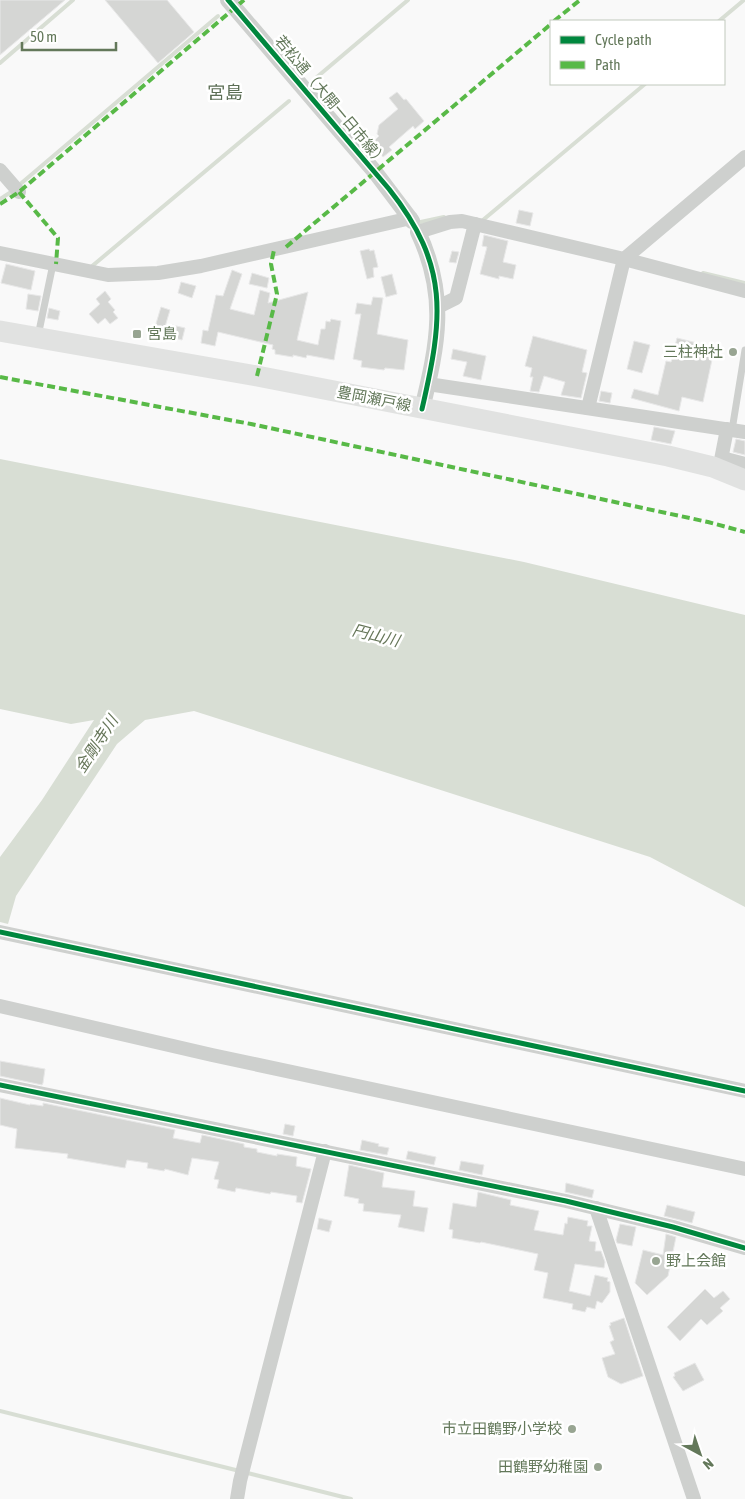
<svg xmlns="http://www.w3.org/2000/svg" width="745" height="1499" font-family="'Asap Condensed','Noto Sans JP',sans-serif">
	<rect width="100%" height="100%" fill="#f9f9f9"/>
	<path fill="#d8ded4" d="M0,459L524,562L745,615V907L650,857L194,711L145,720L117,744L16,896L8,924L0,922V857L42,800L94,720L71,724L0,709Z"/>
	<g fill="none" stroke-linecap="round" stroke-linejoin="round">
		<g stroke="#d8ded4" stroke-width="4">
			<path d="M719,21L744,0"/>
			<path d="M0,63L73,0"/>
			<path d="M317,77L408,0"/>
			<path d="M18,186L218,16"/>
			<path d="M0,199L11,192"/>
			<path d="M483,220L645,84"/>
			<path d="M416,223L444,217"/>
			<path d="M91,267L289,101"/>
			<path d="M703,273L745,283"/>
			<path d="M0,1411L351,1499"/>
		</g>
	</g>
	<g fill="#d5d6d4" stroke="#e8e8e8">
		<path d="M0,0H65L0,55Z"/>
		<path d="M105,0H167L194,32L158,63Z"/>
		<path d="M397,92L404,100L406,99L424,121L415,129L413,126L389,147L392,150L383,157L372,143L379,136L377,134L379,125L398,109L389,98Z"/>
		<path d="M519,210L533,213L530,226L516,223Z"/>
		<path d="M484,235L508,241L503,262L516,265L513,279L499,276V279L480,274L487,247L482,246Z"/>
		<path d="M369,249L370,251L374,250L378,267L373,268L374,277L367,279L360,251Z"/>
		<path d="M452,251L459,252L456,263L449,262Z"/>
		<path d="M6,264L35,271L31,290L1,283Z"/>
		<path d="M232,270L242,274L230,309L254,315L260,290L270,293L268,303L308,292L297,340L318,345L321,329H325L326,321L330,322L331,319L341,321L334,360L307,355L306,358L293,355V357L275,354V350L272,349L273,345L218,332L215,346L201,343L203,330L208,331L216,295L223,296Z"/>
		<path d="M252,273L269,278L267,288L249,284Z"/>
		<path d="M392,274L397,294L386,297L381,277Z"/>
		<path d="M181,282L196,286L192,298L178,293Z"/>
		<path d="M105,291L111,299L108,302L115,310L113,312L118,318L110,324L105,318L98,324L89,314L100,304L96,299Z"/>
		<path d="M28,294L41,296L38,311L26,309Z"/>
		<path d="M373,297L383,298L377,334L408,340L404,370L385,368L384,370L361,367L362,361L353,359L361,314H355L357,303L371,305Z"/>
		<path d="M161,307L170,310L164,330L155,327Z"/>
		<path d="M49,308L60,311L58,320L47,318Z"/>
		<path d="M172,325L185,328L182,340L170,337Z"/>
		<path d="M533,336L587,350L582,372L587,373L581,398L561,395L565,382L544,376L539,392L530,391L533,377H530L532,368L525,366Z"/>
		<path d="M677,338L697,343L695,352L713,355L703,402L682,397L679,411L631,398L634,389L658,395L666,361L671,362Z"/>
		<path d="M634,341L650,345L642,373L627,369Z"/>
		<path d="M453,349L486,356L481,380L463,376L467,362L451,359Z"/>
		<path d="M601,391L612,393L610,403L599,401Z"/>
		<path d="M654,427L675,431L671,444L651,440Z"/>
		<path d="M736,439L745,441V455L733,452Z"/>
		<path d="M0,1061L45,1069L43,1083L42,1085L0,1076Z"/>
		<path d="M0,1098L30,1105V1104L43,1106V1103L175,1130L173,1138L200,1143L202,1135L244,1144V1147L257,1149V1152L277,1156V1154L297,1157L296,1166L311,1169L302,1203L296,1202L297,1196L271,1192L270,1194L236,1188L235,1192L217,1188L219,1180L214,1179L219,1162L192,1158L188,1175L165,1169L164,1171L147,1168L148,1163L127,1160L125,1168L67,1158L68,1154L15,1148L17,1129L0,1125Z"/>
		<path d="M285,1124L295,1126L293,1136L283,1134Z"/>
		<path d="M362,1140L379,1144L378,1146L389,1148L387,1155L360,1150Z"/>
		<path d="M408,1151L436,1157L434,1165L406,1159Z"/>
		<path d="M461,1161L484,1165L482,1175L459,1170Z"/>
		<path d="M349,1165L384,1173L382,1187L415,1191L413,1206L428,1208L424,1232L398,1227L401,1215L363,1211L364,1204L358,1203L359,1199L344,1196Z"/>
		<path d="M566,1183L594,1190L592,1198L565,1192Z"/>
		<path d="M478,1192L511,1200L510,1205L539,1211L534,1230L563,1235L565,1223L567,1224L568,1217L588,1221L587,1226H592L589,1241L596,1242L595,1251H601L605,1262L604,1268L575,1264L569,1291L590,1296L595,1275L608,1278L607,1281L610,1282V1292L602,1303L597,1301L595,1309L587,1307L585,1312L572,1309L573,1304L543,1298L548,1273L534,1270L538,1254L481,1242L480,1243L452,1238L453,1230L449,1229L453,1203L476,1207Z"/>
		<path d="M667,1205L695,1212L692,1223L664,1216Z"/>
		<path d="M319,1218L332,1221L329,1232L317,1229Z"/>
		<path d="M620,1224L636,1227L632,1246L617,1243L616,1240Z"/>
		<path d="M666,1234L676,1237L668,1276L647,1295L635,1283L643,1250L663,1255Z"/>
		<path d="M705,1289L714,1298L723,1291L730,1299L720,1308L723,1311L707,1325L701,1319L680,1341L667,1327Z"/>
		<path d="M624,1318L643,1376L621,1384L608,1377L602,1358L615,1354L610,1342L614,1340L609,1326L611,1325L610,1323Z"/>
		<path d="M695,1363L704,1380L683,1391L673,1377L675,1376L674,1373Z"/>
	</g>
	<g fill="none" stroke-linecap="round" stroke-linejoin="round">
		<g stroke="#ced0ce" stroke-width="7">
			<path d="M38,336L53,264"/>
			<path d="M732,430L745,350"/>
		</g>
		<g stroke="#ced0ce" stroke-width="14">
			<path d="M0,170L19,192"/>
			<path d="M418,232L450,222L462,221L624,259L745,291"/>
			<path d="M0,253L108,275L158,273L201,266L411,218"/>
			<path d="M438,307L456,298L475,224"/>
			<path d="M428,384L745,432"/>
			<path d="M588,408L624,259L745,157"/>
			<path d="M722,458L745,464"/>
			<path d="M719,470L727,429"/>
			<path d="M0,932L745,1091"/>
			<path d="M0,1006L212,1055L745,1169"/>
			<path d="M0,1085L566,1201L673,1227L745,1248"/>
			<path d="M596,1208L694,1499"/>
			<path d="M237,1499L240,1481L325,1151"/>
		</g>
		<g stroke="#ced0ce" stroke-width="16">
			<path d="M228,0L375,172L412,221"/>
			<path d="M418,232C448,296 438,343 422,409"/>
		</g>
		<path stroke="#e1e2e1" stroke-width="21" d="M0,331L257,376L668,456L713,467L745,480"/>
		<g stroke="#58b947" stroke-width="4" stroke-dasharray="8 4" stroke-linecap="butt">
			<path d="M554,21L580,0"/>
			<path d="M19,192L58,238L56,264"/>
			<path d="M0,204L19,192L244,0"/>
			<path d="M286,247L551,24"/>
			<path d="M257,376L277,294L271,264L274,250"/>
			<path d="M0,377L251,424L708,522L745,532"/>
		</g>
		<defs>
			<g id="cycleway">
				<path d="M228,0L389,189C450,266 443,318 422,409"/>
				<path d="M0,932L745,1091"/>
				<path d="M0,1085L566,1201L673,1227L745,1248"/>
			</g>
		</defs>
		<use href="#cycleway" stroke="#fff" stroke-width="8"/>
		<use href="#cycleway" stroke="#00873e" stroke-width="5"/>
	</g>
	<g fill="#98a592" stroke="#fff" stroke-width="2">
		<rect x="132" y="329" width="10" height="10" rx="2.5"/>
		<circle cx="733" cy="352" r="5"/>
		<circle cx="656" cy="1261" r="5"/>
		<circle cx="572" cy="1429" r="5"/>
		<circle cx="598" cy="1467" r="5"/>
	</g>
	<g text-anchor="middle" stroke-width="5" stroke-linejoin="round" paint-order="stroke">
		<g font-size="15" fill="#63785a" stroke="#fff">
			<text transform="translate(331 101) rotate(50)" y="5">若松通（大開一日市線）</text>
			<text transform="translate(374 399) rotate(11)" y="5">豊岡瀬戸線</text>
		</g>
		<g font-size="15" fill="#63785a" stroke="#fff" text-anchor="end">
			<text x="147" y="339" text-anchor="start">宮島</text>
			<text x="723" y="357">三柱神社</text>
			<text x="666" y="1266" text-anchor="start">野上会館</text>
			<text x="562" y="1434">市立田鶴野小学校</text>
			<text x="588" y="1472">田鶴野幼稚園</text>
		</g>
		<g font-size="16" font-style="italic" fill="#667659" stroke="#fff">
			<text transform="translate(376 635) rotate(14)" y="6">円山川</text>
			<text transform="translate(96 744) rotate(-57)" y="6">金剛寺川</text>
		</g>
		<g font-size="18" fill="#5d6f56" stroke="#fff">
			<text x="225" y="99">宮島</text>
		</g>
	</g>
	<rect x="550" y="20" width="175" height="65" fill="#ffffff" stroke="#c1c9bd"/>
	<rect x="560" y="36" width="25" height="8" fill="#00873e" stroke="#c1c9bd"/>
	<text x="595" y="45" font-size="15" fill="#63785a">Cycle path</text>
	<rect x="560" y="61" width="25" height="8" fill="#58b947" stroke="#c1c9bd"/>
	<text x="595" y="70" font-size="15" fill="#63785a">Path</text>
	<g transform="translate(700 1454) rotate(140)" stroke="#ffffff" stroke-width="4" paint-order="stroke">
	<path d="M0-4L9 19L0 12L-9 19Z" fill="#63785a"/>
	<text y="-8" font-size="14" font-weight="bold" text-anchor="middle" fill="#63785a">N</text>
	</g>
	<path d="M22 42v8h94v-8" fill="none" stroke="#63785a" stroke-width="2.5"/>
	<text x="30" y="42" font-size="15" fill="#63785a" stroke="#ffffff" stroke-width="4" paint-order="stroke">50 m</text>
</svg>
